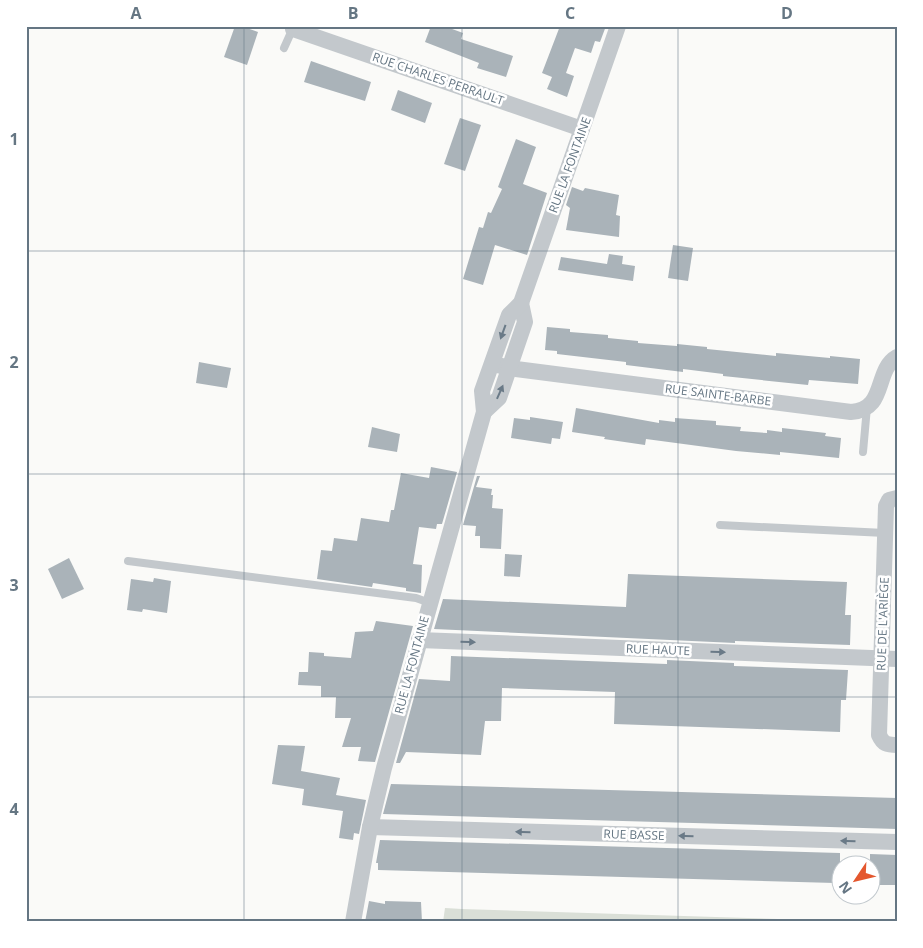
<svg xmlns="http://www.w3.org/2000/svg" width="923" height="948" font-family="'Open Sans',sans-serif">
	<rect width="100%" height="100%" fill="#fafaf8"/>
	<path fill="#dadfd7" d="M445,908L462,909L872,922H443Z"/>
	<g fill="#aab3b9">
		<path d="M235,26H241L258,32L247,65L224,57Z"/>
		<path d="M431,26H444L463,33L461,39L513,56L506,77L477,68L479,63L425,42Z"/>
		<path d="M560,26H606L600,42L595,41L591,53L575,48L566,73L574,76L567,97L547,89L552,77L542,73Z"/>
		<path d="M311,61L371,82L365,101L304,82Z"/>
		<path d="M398,90L432,103L425,123L391,110Z"/>
		<path d="M460,118L481,125L465,171L444,164Z"/>
		<path d="M516,139L536,147L523,184L547,193L527,255L495,245L483,285L463,279L479,227L483,228L488,212L491,213L502,189L498,187Z"/>
		<path d="M572,187L583,191L585,188L619,195L616,215L620,216L619,237L566,230L570,208L566,205Z"/>
		<path d="M673,245L693,248L688,281L668,278Z"/>
		<path d="M609,254L623,256L622,264L635,266L633,281L558,270L561,257L607,264Z"/>
		<path d="M547,327L570,329V332L608,335V338L638,341V343L677,346V344L707,347V349L776,356V353L830,358V356L860,359L858,384L809,380L808,385L723,376V374L683,369V372L626,365V362L557,354V351L545,350Z"/>
		<path d="M199,362L231,368L227,388L196,383Z"/>
		<path d="M576,408L659,423V420L675,422V418L716,421V425L741,427L740,431L767,433V430L782,432V428L826,433L825,436L841,438L839,458L780,452V455L736,451L646,439L645,445L604,439L605,437L572,432Z"/>
		<path d="M530,417L563,422L560,439L552,438L551,444L511,438L514,418L530,420Z"/>
		<path d="M372,427L400,434L397,452L368,447Z"/>
		<path d="M431,467L457,472L442,524H437L436,529L419,527L413,564L422,565L421,593L406,591V588L373,583L372,587L317,579L321,550L332,551L334,538L357,541L361,518L389,522L391,510H394L401,473L429,478Z"/>
		<path d="M477,476H480L476,487L492,489L491,495H493L492,508L503,509L501,549L480,548V536H475L476,526L463,525Z"/>
		<path d="M505,554L522,555L520,577L504,576Z"/>
		<path d="M69,558L84,589L62,599L48,569Z"/>
		<path d="M628,574L847,582L845,615H851L850,645L735,641V643L434,629L443,599L626,607Z"/>
		<path d="M154,578L171,581L167,613L143,609L142,612L127,610L131,579L153,582Z"/>
		<path d="M376,621L413,626L375,762L358,761L361,747H342L351,718H335L336,697H321V686L298,685L299,672H308L309,652L324,653V656L351,658L355,632L373,631Z"/>
		<path d="M451,656L667,664V660L734,663V666L848,670L846,700H841L840,732L788,730L614,724L615,692L502,688L501,721H485L481,755L406,752L400,763H396L419,679L450,681Z"/>
		<path d="M278,745L305,746L301,771L340,778L336,795L366,800L359,834L354,833L353,840L339,838L343,811L302,805L304,789L272,784Z"/>
		<path d="M391,784L897,798V829L383,814Z"/>
		<path d="M380,840L840,853V870L835,883L378,870V863H376Z"/>
		<path d="M870,854L897,855V885H870Z"/>
		<path d="M369,901L385,904V901L421,902L422,922H365Z"/>
	</g>
	<g fill="none" stroke-linecap="round" stroke-linejoin="round">
		<g stroke="#c3c8cc" stroke-width="8">
			<path d="M284,48L293,28"/>
			<path d="M863,452L867,407"/>
			<path d="M720,525L885,533"/>
			<path d="M128,561L416,598L430,603"/>
		</g>
		<g stroke="#c3c8cc" stroke-width="16">
			<path d="M293,29L582,129"/>
			<path d="M492,364L516,369L851,412C887,410 874,370 897,357"/>
			<path d="M484,412L499,398L525,322L521,303"/>
			<path d="M897,498L889,500L886,506L879,735C883,744 887,745 897,745"/>
			<path d="M419,640L897,659"/>
			<path d="M370,827L897,842"/>
			<path d="M353,922L370,827L384,768L484,412L482,391L509,315L521,303L618,26"/>
		</g>
	</g>
	<defs><path id="oneway-solid" d="M-6-.8H1V-3.2L6.5 0L1 3.2V.8H-6Z" transform="scale(1.25)"/></defs>
	<g fill="#6a7a87">
		<use href="#oneway-solid" transform="translate(503 332) rotate(110)"/>
		<use href="#oneway-solid" transform="translate(500 392) rotate(-66)"/>
		<use href="#oneway-solid" transform="translate(468 642) rotate(2)"/>
		<use href="#oneway-solid" transform="translate(718 652) rotate(2)"/>
		<use href="#oneway-solid" transform="translate(523 832) rotate(-178)"/>
		<use href="#oneway-solid" transform="translate(686 836) rotate(-178)"/>
		<use href="#oneway-solid" transform="translate(848 841) rotate(-178)"/>
	</g>
	<path fill="none" stroke="#657683" stroke-width="1" stroke-opacity="0.55" d="M244,26V922M462,26V922M678,26V922M26,251H897M26,474H897M26,697H897"/>
	<g text-anchor="middle" stroke-width="5" stroke-linejoin="round" paint-order="stroke">
		<g font-size="12" fill="#657683" stroke="#fff">
			<text transform="translate(438 79) rotate(19)" y="4">RUE CHARLES PERRAULT</text>
			<text transform="translate(570 165) rotate(-70)" y="4">RUE LA FONTAINE</text>
			<text transform="translate(718 395) rotate(7)" y="4">RUE SAINTE-BARBE</text>
			<text transform="translate(883 624) rotate(-88)" y="4">RUE DE L'ARIÈGE</text>
			<text transform="translate(658 650) rotate(2)" y="4">RUE HAUTE</text>
			<text transform="translate(412 665) rotate(-75)" y="4">RUE LA FONTAINE</text>
			<text transform="translate(634 835) rotate(2)" y="4">RUE BASSE</text>
		</g>
	</g>
	<rect width="923" height="948" fill="none" stroke="#ffffff" stroke-width="55"/>
	<g transform="translate(856 880) rotate(235)"><circle r="24" fill="#ffffff" stroke="#c1c8cd"/>
	<path d="M0-4L9 19L0 12L-9 19Z" fill="#e4572e"/>
	<text y="-8" font-size="14" font-weight="bold" text-anchor="middle" fill="#657683">N</text>
	</g>
	<rect x="28" y="28" width="868" height="892" fill="none" stroke="#657683" stroke-width="2"/>
	<g font-size="16" text-anchor="middle" font-weight="bold" fill="#657683">
		<text x="136" y="19">A</text>
		<text x="353" y="19">B</text>
		<text x="570" y="19">C</text>
		<text x="787" y="19">D</text>
		<text x="14" y="145">1</text>
		<text x="14" y="368">2</text>
		<text x="14" y="591">3</text>
		<text x="14" y="815">4</text>
	</g>
</svg>
